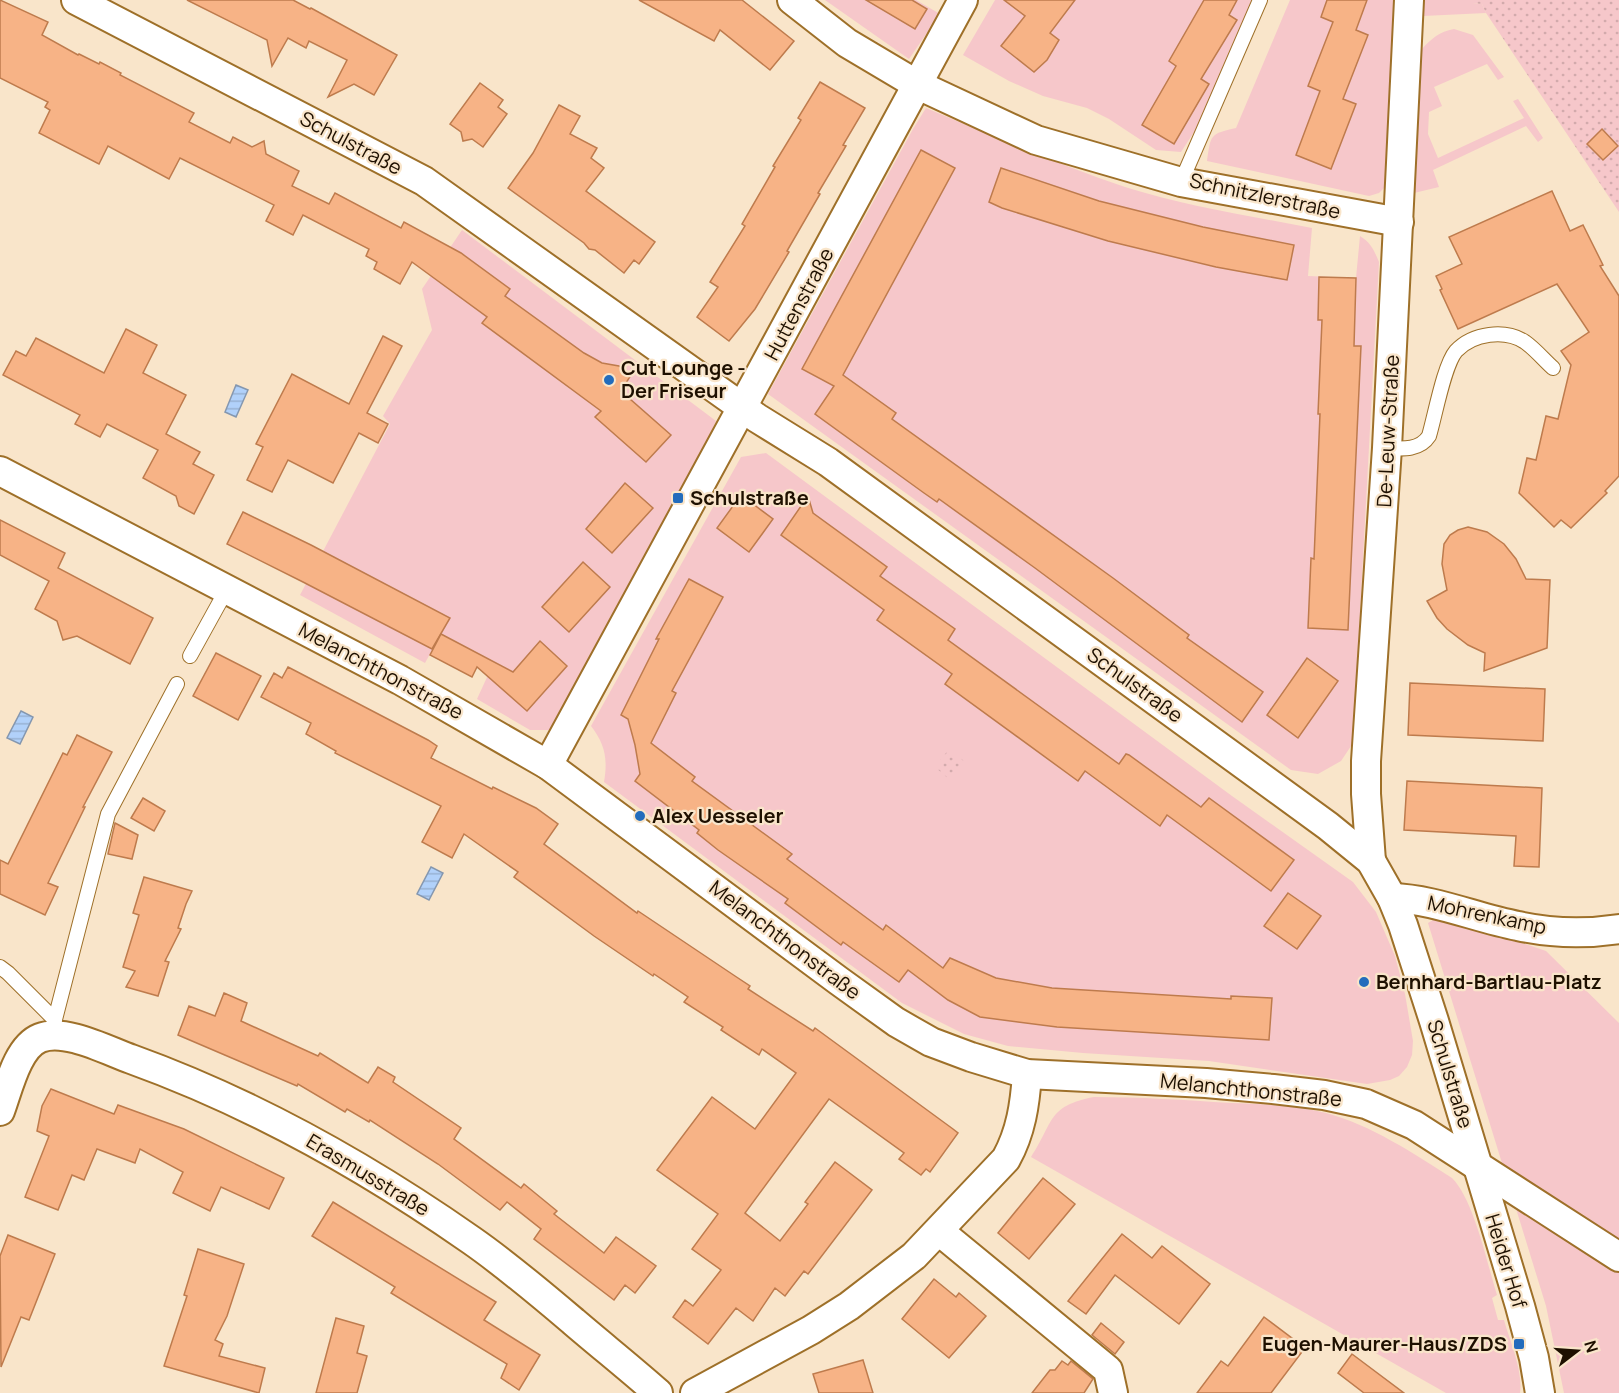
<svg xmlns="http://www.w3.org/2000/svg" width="1619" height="1393" font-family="Manrope,sans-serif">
	<defs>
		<pattern id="garden-dots" width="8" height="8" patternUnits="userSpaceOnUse" patternTransform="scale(1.5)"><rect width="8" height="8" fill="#f6c7ca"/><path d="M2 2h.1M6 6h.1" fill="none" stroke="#d2aaac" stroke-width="1.8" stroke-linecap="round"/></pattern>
		<pattern id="water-rules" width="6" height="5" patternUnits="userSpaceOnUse" patternTransform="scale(1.5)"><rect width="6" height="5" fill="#b1d1fa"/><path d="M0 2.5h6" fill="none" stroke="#98b2d4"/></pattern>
	</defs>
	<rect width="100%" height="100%" fill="#f9e5ca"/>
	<g fill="#f6c7ca">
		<path d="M825,0H916L940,14L909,59Z"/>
		<path d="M995,0H1253L1196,129L1181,152L1156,150L1109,119L1087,108L1043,96L1009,81L963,55Z"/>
		<path d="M1290,0H1402L1387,185L1379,193L1369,196L1207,161C1211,134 1210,134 1236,128Z"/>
		<path d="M1424,0H1472L1473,3L1482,4L1486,13L1423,16Z"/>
		<path d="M1454,29L1473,35L1504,77L1498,80L1487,64L1434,87L1442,106L1429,112L1428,134L1438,158L1524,118L1513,101L1518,99L1543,138L1538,142L1526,126L1433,170L1439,187L1414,193L1422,49C1432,38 1439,32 1454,29Z"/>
		<path d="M926,108C992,135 1058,165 1125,187C1185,206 1250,216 1312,228L1308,276L1356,278L1360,236C1371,243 1374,250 1379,262L1353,743L1341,761L1318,774L1291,770L768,394L913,129Z"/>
		<path d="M462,230L716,421L700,457L557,730H530L477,699L494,662L441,634L425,663L300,595L390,424L383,416L432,330L422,289Z"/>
		<path d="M766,453L1232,796L1353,882L1376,912L1395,956L1405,994L1413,1041L1412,1055L1407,1067L1399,1076L1390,1080L1367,1084L1209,1061L1083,1053L1008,1046L964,1034L902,1003L604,782C608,759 605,744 591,726L741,457Z"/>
		<path d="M1441,915L1546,951L1619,1023V1393H1564L1546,1306L1428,923Z"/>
		<path d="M1094,1097C1140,1097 1185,1100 1231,1103C1262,1104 1296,1105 1326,1113C1371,1125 1413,1153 1452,1178C1474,1200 1487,1263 1497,1295L1492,1298L1498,1320H1504C1510,1342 1523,1370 1520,1393H1446L1031,1157C1054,1122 1047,1106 1094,1097Z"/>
	</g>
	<g fill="url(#garden-dots)">
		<path d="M1472,0H1619V212L1486,13L1482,4L1472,3Z"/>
		<path d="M949,749L964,761L950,780L935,767Z"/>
	</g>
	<g fill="url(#water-rules)" stroke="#8597af" stroke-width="1.5">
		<path d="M236,385L248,390L236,417L225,412Z"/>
		<path d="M21,711L33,717L20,744L7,738Z"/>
		<path d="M431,867L443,873L429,900L417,894Z"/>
	</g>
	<g fill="#f7b386" stroke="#be7b4d" stroke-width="1.5">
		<path d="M0,0L48,22L42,35L78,55L79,54L99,64L100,62L121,73L120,75L194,113L189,122L230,143L233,137L252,147L264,141L266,154L299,171L292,186L329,204L335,193L401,228L404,222L461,253L510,289L505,296L584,353L602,363L619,366L631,375L621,391L671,435L646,462L595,417L601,411L482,323L487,317L412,262L400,284L374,269L377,262L366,256L369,249L303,215L293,235L266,221L274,205L180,158L169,179L108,146L99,164L39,133L50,110L45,107L48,102L0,78Z"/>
		<path d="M187,0H293L310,9L311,8L397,55L374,95L354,84L328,97L347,60L309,41L306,48L288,38L272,66L267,40Z"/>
		<path d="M639,0H742L794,41L770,70L720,30L714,41Z"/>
		<path d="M866,0H912L927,9L915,29Z"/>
		<path d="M1004,0H1075L1050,33L1059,40L1047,60L1034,72L1001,46L1025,16Z"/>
		<path d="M1204,0H1237L1229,15L1237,20L1201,79L1209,84L1174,144L1142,125L1176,66L1169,61Z"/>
		<path d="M1327,0H1367L1356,30L1368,35L1343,99L1356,104L1331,169L1296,155L1320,91L1308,86L1333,22L1321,17Z"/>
		<path d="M820,82L865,108L843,145L846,146L818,193L820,194L787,251L789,252L755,309L729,341L697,317L718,287L710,282L745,226L742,224L775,167L773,166L801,120L798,118Z"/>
		<path d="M480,83L503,100L498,107L507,114L483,147L472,139L463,141L461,132L450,124Z"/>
		<path d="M559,105L580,116L570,134L597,148L591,158L604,168L586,191L655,242L639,264L634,260L624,273L595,250L589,249L584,243L508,188L533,153Z"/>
		<path d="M1602,129L1618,146L1603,160L1587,144Z"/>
		<path d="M921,150L955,168L843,375L896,413L892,419L1113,578L1189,635L1187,638L1263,692L1242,722L1035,568L939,499L937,502L924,493L815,414L834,386L802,369Z"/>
		<path d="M1001,168L1099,201L1203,227L1294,245L1287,280L1216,267L1108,241L1002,208L989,202Z"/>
		<path d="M1552,191L1570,231L1583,225L1603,265L1600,266L1619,296V476L1605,491L1607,493L1571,528L1561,520L1554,527L1519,493L1527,458L1536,460L1546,416L1558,419L1571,365L1561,351L1589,332L1557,284L1458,329L1440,290L1442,289L1436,276L1462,264L1449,237Z"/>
		<path d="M1319,277L1356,278L1354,346H1361L1348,630L1308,628L1311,558L1314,559L1320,414H1318L1322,320H1318Z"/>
		<path d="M126,329L157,345L143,373L186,395L166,434L200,452L193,464L214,475L194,514L179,506L176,496L143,478L158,450L107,424L100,437L75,424L80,415L3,375L16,351L26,356L36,338L104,373Z"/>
		<path d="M383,336L402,346L367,413L388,424L378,443L359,433L333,483L288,460L272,492L247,480L263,447L256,444L292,374L349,404Z"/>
		<path d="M625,483L653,508L612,553L586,529Z"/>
		<path d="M741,495L773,519L749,552L717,528Z"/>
		<path d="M808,496L813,513L887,567L880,576L955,629L948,640L1119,764L1126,754L1129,755L1201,807L1209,798L1294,860L1271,891L1167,815L1160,826L1085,771L1078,781L945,684L952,674L877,620L884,610L781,535Z"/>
		<path d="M243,512L311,545L450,618L432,649L303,582L227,544Z"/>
		<path d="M0,520L65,553L58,568L153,618L130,664L77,636L63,640L57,621L35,609L49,581L0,555Z"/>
		<path d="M1468,527L1487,532L1504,544L1516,559L1526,579L1550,580L1547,648L1484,671L1485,653L1468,645L1447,629L1437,618L1427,601L1447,590L1442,564L1444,544L1450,535L1458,530Z"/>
		<path d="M583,562L610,587L569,632L542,607Z"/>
		<path d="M689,579L723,597L672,691L676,693L651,743L695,777L692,781L792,854L787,859L883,930L886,925L943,968L950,958L996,978L1052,988L1231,999V996L1272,998L1269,1040L1057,1027L980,1017L948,1000L908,970L899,982L843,942L841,945L785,903L788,899L718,850L697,833L699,830L635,781L640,774L635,745L628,719L621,715L659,639H656Z"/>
		<path d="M441,634L513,672L540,641L567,666L527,711L477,667L472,677L430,655Z"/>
		<path d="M216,653L261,676L238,720L193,696Z"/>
		<path d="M1307,658L1338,681L1298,738L1267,715Z"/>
		<path d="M288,667L428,740L437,746L431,758L492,789L493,787L536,808L558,824L544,844L637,913L638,911L735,976L750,986L748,989L813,1031L815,1028L953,1129L958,1133L930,1172L926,1169L921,1175L899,1159L904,1153L829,1099L745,1213L780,1241L808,1204L805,1202L835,1162L872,1190L808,1274L804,1271L785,1296L775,1288L753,1321L736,1308L708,1344L673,1317L685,1300L693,1306L721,1270L692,1249L718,1214L657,1170L712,1097L755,1129L796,1073L762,1049L759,1055L721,1030L723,1027L684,1002L688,997L654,974L653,976L594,936L514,877L518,872L464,834L452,858L422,842L441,806L335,753L336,751L306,734L311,723L261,697L274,673L282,678Z"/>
		<path d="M1410,683L1545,689L1543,741L1408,735Z"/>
		<path d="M77,735L112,752L83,807H85L48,883L58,887L45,915L0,894V860L8,864L63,753L67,755Z"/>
		<path d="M1407,781L1542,788L1539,867L1514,866L1516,836L1404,830Z"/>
		<path d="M143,798L165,811L154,831L131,818Z"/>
		<path d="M115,823L138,835L132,859L108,854Z"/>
		<path d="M144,877L192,891L186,904L178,928L181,929L165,961L169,962L158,996L126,987L135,971L123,967L139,915L133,913Z"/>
		<path d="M1288,893L1321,916L1297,949L1264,926Z"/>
		<path d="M224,993L247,1003L241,1021L318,1056L320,1053L368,1083L378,1067L395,1077L393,1082L461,1128L454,1139L521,1188L524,1184L557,1211L554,1214L604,1253L616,1237L656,1266L635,1293L625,1285L614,1300L534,1239L541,1229L507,1202L500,1210L438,1164L370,1120L369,1122L347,1109L345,1112L298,1084L297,1086L178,1035L189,1006L215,1016Z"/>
		<path d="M51,1089L114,1114L118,1105L184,1129L284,1178L269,1209L221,1187L210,1211L173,1193L183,1172L140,1149L135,1163L97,1149L84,1180L72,1175L58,1210L25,1197L49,1136L37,1131L42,1106Z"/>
		<path d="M1043,1178L1075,1204L1029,1259L998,1233Z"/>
		<path d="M333,1202L496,1302L484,1320L540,1355L519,1390L501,1378L507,1364L391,1293L395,1287L312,1236Z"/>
		<path d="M1122,1234L1152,1258L1162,1246L1210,1284L1179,1324L1115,1275L1086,1314L1068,1301Z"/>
		<path d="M8,1235L55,1254L29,1320L21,1317L1,1367L0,1256Z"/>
		<path d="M198,1249L244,1264L227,1316L215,1340L223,1344L219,1356L265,1368L259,1393L164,1366L187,1296L184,1295Z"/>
		<path d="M934,1279L956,1297L959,1293L986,1316L949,1358L902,1319Z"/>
		<path d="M1264,1317L1305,1348L1271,1393H1197L1221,1361L1228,1366Z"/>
		<path d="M336,1318L364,1326L357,1353L367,1356L357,1393H316Z"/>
		<path d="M1101,1323L1124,1342L1115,1354L1092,1335Z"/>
		<path d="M1352,1354L1404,1393H1364L1338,1373Z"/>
		<path d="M863,1360L873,1393H819L813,1374Z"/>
		<path d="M1062,1361L1068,1365L1071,1361L1093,1379L1084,1393H1032L1050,1370H1055Z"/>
	</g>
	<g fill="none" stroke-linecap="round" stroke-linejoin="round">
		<defs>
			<g id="lane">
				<path d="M1181,182L1260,0"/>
				<path d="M1387,448C1404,449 1420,450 1429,436C1435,416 1444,365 1456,351C1473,333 1505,329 1525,342C1535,349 1544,360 1553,368"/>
				<path d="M190,656L227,589"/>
				<path d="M0,967L8,973L55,1020"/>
				<path d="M51,1035L108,814L177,684"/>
			</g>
			<g id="street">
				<path d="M76,0L424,181L757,418L828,462L1328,826L1371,861L1392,898L1403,925L1434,1021L1520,1306L1534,1358L1540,1393"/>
				<path d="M792,0L847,43L916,84L1036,140L1181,182L1399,222"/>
				<path d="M0,471L400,680L548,765L839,981L896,1022L931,1042L971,1057L1027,1074L1206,1083L1273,1089L1324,1095L1366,1104L1414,1125L1619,1257"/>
				<path d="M548,765L963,0"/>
				<path d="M1371,861L1366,794V761L1387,448L1409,0"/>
				<path d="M1392,898C1434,899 1476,918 1518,926C1550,933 1586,934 1619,929"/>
				<path d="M0,1111C8,1090 17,1047 40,1038C65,1028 106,1050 131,1059C253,1103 365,1166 471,1240C507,1265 541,1294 574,1322C602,1346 631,1369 658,1393"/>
				<path d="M939,1231L1108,1370L1113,1393"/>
				<path d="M695,1393L811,1330L849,1306L914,1256L1006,1159C1021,1132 1025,1104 1027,1074"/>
			</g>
		</defs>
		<use href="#lane" stroke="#9e7029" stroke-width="16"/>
		<use href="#street" stroke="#9e7029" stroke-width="32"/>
		<use href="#lane" stroke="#fff" stroke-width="14"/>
		<use href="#street" stroke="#fff" stroke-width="28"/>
	</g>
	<g fill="#236cbc" stroke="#f9e5ca" stroke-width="2">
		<circle cx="609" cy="380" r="6"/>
		<rect x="672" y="492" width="12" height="12" rx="3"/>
		<circle cx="640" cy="816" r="6"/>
		<circle cx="1364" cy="982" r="6"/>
		<rect x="1513" y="1338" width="12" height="12" rx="3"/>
	</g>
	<g text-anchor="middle" stroke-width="4.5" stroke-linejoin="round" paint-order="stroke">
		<g font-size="20" fill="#1e1000" stroke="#f9e5ca">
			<text transform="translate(351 143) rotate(28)" y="7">Schulstraße</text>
			<text transform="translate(1265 196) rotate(12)" y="7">Schnitzlerstraße</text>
			<text transform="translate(799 304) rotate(-62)" y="7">Huttenstraße</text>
			<text transform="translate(1388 431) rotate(-87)" y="7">De-Leuw-Straße</text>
			<text transform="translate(381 671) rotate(28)" y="7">Melanchthonstraße</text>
			<text transform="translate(1135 685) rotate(36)" y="7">Schulstraße</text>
			<text transform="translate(1487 915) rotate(12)" y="7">Mohrenkamp</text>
			<text transform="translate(785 940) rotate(37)" y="7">Melanchthonstraße</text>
			<text transform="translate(1450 1074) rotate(73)" y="7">Schulstraße</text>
			<text transform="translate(1251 1090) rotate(6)" y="7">Melanchthonstraße</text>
			<text transform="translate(368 1175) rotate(31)" y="7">Erasmusstraße</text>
			<text transform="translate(1506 1261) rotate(73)" y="7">Heider Hof</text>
		</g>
		<g font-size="20" font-weight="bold" fill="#1e1000" stroke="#f9e5ca" text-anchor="start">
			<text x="621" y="375">Cut Lounge -<tspan x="621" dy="23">Der Friseur</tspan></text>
			<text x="690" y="505">Schulstraße</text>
			<text x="652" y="823">Alex Uesseler</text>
			<text x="1376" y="989">Bernhard-Bartlau-Platz</text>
			<text x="1507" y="1351" text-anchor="end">Eugen-Maurer-Haus/ZDS</text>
		</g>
	</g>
	<g transform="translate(1577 1351) rotate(73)" stroke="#f9e5ca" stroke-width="4.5" paint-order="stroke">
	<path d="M0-4.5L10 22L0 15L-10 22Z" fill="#1e1000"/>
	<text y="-9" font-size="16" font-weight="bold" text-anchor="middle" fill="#1e1000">N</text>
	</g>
</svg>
